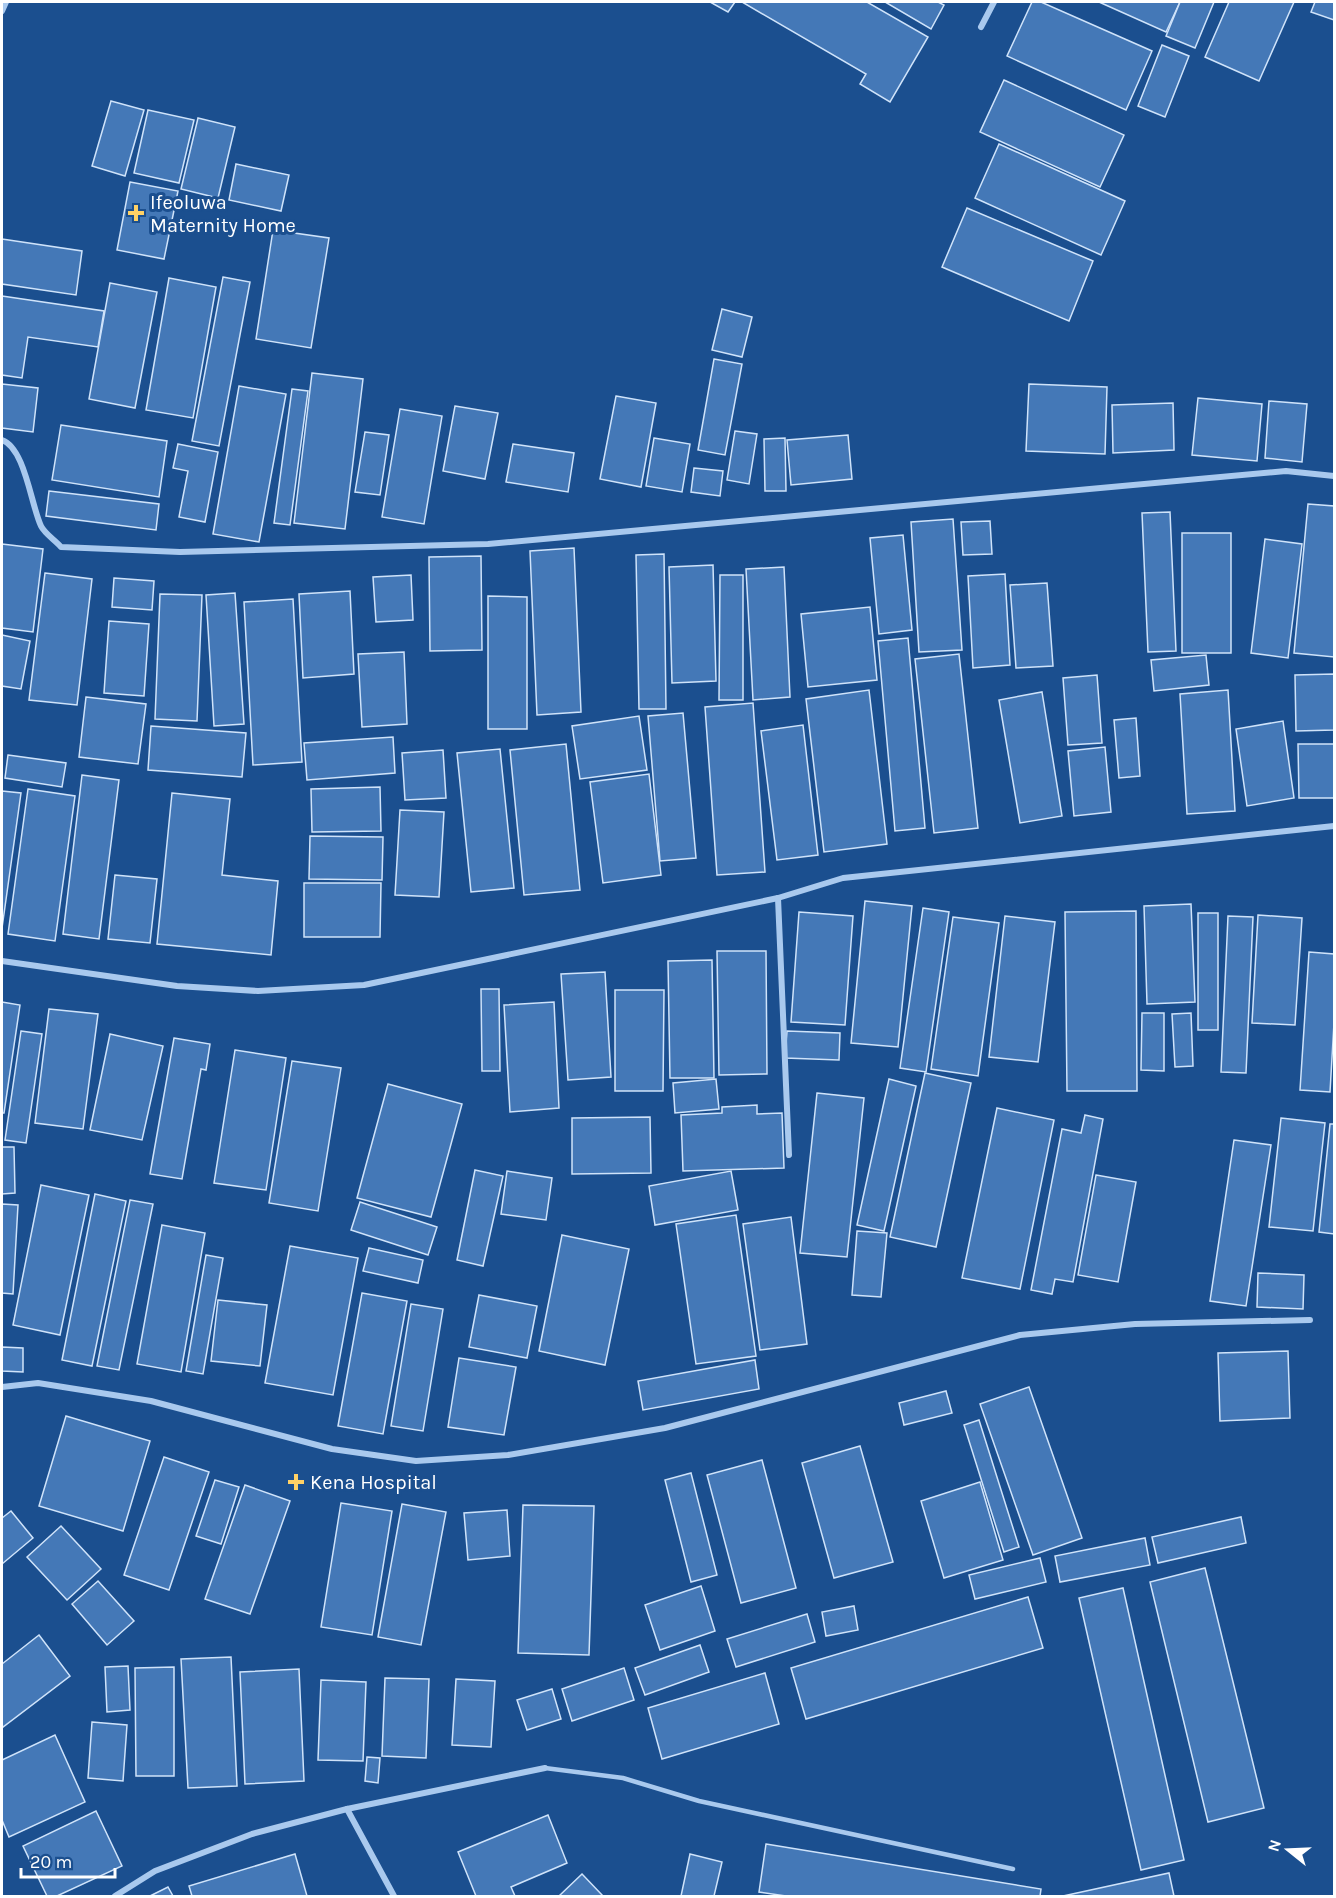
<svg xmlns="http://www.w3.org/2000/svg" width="1336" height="1898" font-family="Karla,sans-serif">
	<rect width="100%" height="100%" fill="#1b4f8f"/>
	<g fill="#4478b7" stroke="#cfe3fa" stroke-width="1.5">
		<path d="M710,2H735L728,12Z"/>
		<path d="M742,2H867L928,37L890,102L860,84L866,74Z"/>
		<path d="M885,2H938L944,5L931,29Z"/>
		<path d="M1032,2H1041L1152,51L1126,110L1007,56Z"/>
		<path d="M1099,2H1180L1166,32Z"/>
		<path d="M1180,2H1214L1195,48L1166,36Z"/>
		<path d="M1229,2H1294L1259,81L1205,57Z"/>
		<path d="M1315,2H1334V20L1311,12Z"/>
		<path d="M1162,45L1189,56L1165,117L1138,106Z"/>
		<path d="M1004,80L1124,135L1100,187L980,132Z"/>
		<path d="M111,101L144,110L125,176L92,166Z"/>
		<path d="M148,110L194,120L179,183L134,173Z"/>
		<path d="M198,118L235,127L218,198L181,189Z"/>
		<path d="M999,144L1125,201L1101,255L975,198Z"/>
		<path d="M236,164L289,175L281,211L229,200Z"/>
		<path d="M130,182L178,191L164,259L117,250Z"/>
		<path d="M967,208L1093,261L1069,321L942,267Z"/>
		<path d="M273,230L329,238L311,348L256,339Z"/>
		<path d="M2,239L82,251L76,295L2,284Z"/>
		<path d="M223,277L250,282L219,446L192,441Z"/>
		<path d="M169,278L216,287L193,418L146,410Z"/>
		<path d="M110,283L157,292L135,408L89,399Z"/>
		<path d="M2,296L104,311L98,347L28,337L22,378L2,375Z"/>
		<path d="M722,309L752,317L742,357L712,350Z"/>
		<path d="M714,359L742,364L725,455L698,450Z"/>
		<path d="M312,373L363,379L345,529L294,523Z"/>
		<path d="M2,384L38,388L33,432L2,428Z"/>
		<path d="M1029,384L1107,387L1105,454L1026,451Z"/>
		<path d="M239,386L286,394L259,542L213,534Z"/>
		<path d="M292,389L308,391L290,525L274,523Z"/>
		<path d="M616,396L656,403L641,487L600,479Z"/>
		<path d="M1198,398L1262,404L1257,461L1192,455Z"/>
		<path d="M1269,401L1307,404L1302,462L1265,458Z"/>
		<path d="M1173,403L1174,450L1113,453L1112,405Z"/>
		<path d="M455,406L498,413L485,479L443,471Z"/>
		<path d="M400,409L442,416L424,524L382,517Z"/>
		<path d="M61,425L167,441L159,497L52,480Z"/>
		<path d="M735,431L757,434L749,484L727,480Z"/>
		<path d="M365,432L389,435L380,495L355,492Z"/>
		<path d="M848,435L852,479L791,485L787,440Z"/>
		<path d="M654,438L690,444L682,492L646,486Z"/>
		<path d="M785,438L786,491H765L764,439Z"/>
		<path d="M178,444L218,452L205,522L179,517L188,471L173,468Z"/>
		<path d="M513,444L574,453L568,492L506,482Z"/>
		<path d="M694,468L723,471L720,496L691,492Z"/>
		<path d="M49,491L159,504L156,530L46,516Z"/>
		<path d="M1308,504L1334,506V657L1294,653Z"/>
		<path d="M1170,512L1176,651L1148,652L1142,513Z"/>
		<path d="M953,519L962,650L919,652L911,522Z"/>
		<path d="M990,521L992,554L963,555L961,522Z"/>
		<rect x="1182" y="533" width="49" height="120"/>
		<path d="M903,535L912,630L879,634L870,538Z"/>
		<path d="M1265,539L1302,544L1288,658L1251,653Z"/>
		<path d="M2,544L43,549L33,632L2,628Z"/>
		<path d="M574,548L581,712L537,715L530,551Z"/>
		<path d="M664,554L666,709H639L636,555Z"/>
		<path d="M481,556L482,650L430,651L429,557Z"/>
		<path d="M713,565L716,681L672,683L669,567Z"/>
		<path d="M784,567L790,697L753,700L746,569Z"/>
		<path d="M45,573L92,579L77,705L29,700Z"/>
		<path d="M1005,574L1010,665L973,668L968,576Z"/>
		<path d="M411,575L413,620L376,622L373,577Z"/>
		<path d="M720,575H743V700H719Z"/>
		<path d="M114,578L154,581L152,610L112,607Z"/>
		<path d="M1047,583L1053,666L1016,668L1010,585Z"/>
		<path d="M350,591L354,674L303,678L299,594Z"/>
		<path d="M235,593L244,724L214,726L206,595Z"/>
		<path d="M160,594L202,595L197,721L155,719Z"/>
		<path d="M488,596L527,597V729H488Z"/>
		<path d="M293,599L302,762L253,765L244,602Z"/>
		<path d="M870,607L877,680L808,687L801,614Z"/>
		<path d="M109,621L149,624L144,696L104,693Z"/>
		<path d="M2,635L30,641L21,689L2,686Z"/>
		<path d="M908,638L925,828L895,831L878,641Z"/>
		<path d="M404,652L407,724L362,727L358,654Z"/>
		<path d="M959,654L978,828L934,833L915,659Z"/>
		<path d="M1206,655L1209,685L1154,691L1151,660Z"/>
		<path d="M1334,674V730L1296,731L1295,675Z"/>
		<path d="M1097,675L1102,743L1068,745L1063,678Z"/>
		<path d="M869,690L887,844L824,852L806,699Z"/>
		<path d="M1228,690L1235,811L1187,814L1180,694Z"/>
		<path d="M1042,692L1062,816L1020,823L999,700Z"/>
		<path d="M86,697L146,704L138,764L79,757Z"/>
		<path d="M753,703L765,872L717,875L705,707Z"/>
		<path d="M683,713L696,858L660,861L648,716Z"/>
		<path d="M639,716L647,770L580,779L572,726Z"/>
		<path d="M1136,718L1140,776L1119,778L1114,720Z"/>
		<path d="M1283,721L1294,798L1247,806L1236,729Z"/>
		<path d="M803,725L818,855L777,860L761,731Z"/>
		<path d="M151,726L246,733L242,777L148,770Z"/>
		<path d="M393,737L395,773L307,780L304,743Z"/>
		<path d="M566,744L580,890L524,895L510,750Z"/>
		<path d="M1298,744H1334V798H1299Z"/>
		<path d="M1105,747L1111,812L1074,816L1068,751Z"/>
		<path d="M500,749L514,888L471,892L457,753Z"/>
		<path d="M443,750L446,798L405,800L402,753Z"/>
		<path d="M8,755L66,763L62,787L5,778Z"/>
		<path d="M649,774L661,875L603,883L590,782Z"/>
		<path d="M82,775L119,780L99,939L63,934Z"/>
		<path d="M380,787L381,831L312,832L311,789Z"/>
		<path d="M28,789L75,796L55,941L8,934Z"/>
		<path d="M2,791L21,793L2,928Z"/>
		<path d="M172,793L230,799L222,875L278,881L271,955L157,944Z"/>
		<path d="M400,810L444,812L439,897L395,895Z"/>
		<path d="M310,836L383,837L382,880L309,879Z"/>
		<path d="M115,875L157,879L150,943L108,939Z"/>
		<path d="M304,883H381L380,937H304Z"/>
		<path d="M865,901L912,906L898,1047L851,1043Z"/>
		<path d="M1191,904L1195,1002L1147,1004L1144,906Z"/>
		<path d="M923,908L949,912L926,1072L900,1068Z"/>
		<path d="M1136,911L1137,1091H1067L1065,912Z"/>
		<path d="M799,912L853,916L845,1025L791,1022Z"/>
		<rect x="1198" y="913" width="20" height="117"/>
		<path d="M1258,915L1302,918L1295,1025L1252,1023Z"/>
		<path d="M1005,916L1055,922L1038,1062L989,1057Z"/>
		<path d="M1228,916L1253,917L1246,1073L1221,1072Z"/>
		<path d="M953,917L999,923L978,1076L931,1069Z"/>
		<path d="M717,951H766L767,1074L719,1075Z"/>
		<path d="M1309,952L1334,954V1023L1330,1092L1300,1090Z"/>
		<path d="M712,960L714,1078H670L668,961Z"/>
		<path d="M605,972L611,1077L568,1080L561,974Z"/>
		<path d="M481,989H499L500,1071H482Z"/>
		<path d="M615,990H664L663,1091H615Z"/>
		<path d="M2,1002L20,1005L4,1113H2Z"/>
		<path d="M554,1002L559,1108L510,1112L504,1005Z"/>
		<path d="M49,1009L98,1014L83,1129L35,1123Z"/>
		<path d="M1142,1013H1164V1071L1141,1070Z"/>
		<path d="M1191,1013L1193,1066L1175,1067L1172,1014Z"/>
		<path d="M21,1031L42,1034L26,1143L5,1140Z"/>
		<path d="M787,1031L840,1033L839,1060L785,1058Z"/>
		<path d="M110,1034L163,1046L142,1140L90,1130Z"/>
		<path d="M174,1038L210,1044L206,1070L201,1069L182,1179L150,1174Z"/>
		<path d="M235,1050L286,1058L266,1190L214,1183Z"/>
		<path d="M292,1061L341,1068L318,1211L269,1203Z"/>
		<path d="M925,1073L971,1083L936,1247L890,1237Z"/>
		<path d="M716,1079L719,1109L675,1113L673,1083Z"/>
		<path d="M889,1079L916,1086L884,1231L857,1225Z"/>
		<path d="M388,1084L462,1104L431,1217L357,1198Z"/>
		<path d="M817,1093L864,1098L847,1257L800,1253Z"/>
		<path d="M757,1105V1114L782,1113L784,1168L683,1171L681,1115L722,1113V1107Z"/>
		<path d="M997,1108L1054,1120L1020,1289L962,1278Z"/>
		<path d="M1085,1115L1103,1119L1073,1282L1055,1279L1052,1294L1031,1290L1062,1129L1081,1133Z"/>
		<path d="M650,1117L651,1173L572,1174V1118Z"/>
		<path d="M1281,1118L1325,1123L1313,1231L1269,1227Z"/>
		<path d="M1330,1124H1334V1234L1319,1232Z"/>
		<path d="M1234,1140L1271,1145L1246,1306L1210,1301Z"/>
		<path d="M2,1147H14L15,1193L2,1194Z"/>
		<path d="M475,1170L503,1176L483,1266L457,1260Z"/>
		<path d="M507,1171L552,1178L546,1220L501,1214Z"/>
		<path d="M731,1171L738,1210L655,1225L649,1186Z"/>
		<path d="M1096,1175L1136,1182L1118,1282L1078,1275Z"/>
		<path d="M41,1185L89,1195L60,1335L13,1325Z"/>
		<path d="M95,1194L126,1201L92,1366L62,1360Z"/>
		<path d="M130,1200L153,1204L119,1370L97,1366Z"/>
		<path d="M360,1202L437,1227L428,1255L351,1230Z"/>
		<path d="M2,1204L18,1205L13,1294L2,1293Z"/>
		<path d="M736,1215L756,1356L696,1364L676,1224Z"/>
		<path d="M791,1217L807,1344L760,1350L743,1224Z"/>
		<path d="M162,1225L205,1233L181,1372L137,1364Z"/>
		<path d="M857,1231L887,1233L881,1297L852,1295Z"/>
		<path d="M562,1235L629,1249L605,1365L539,1351Z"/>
		<path d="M290,1246L358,1258L333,1395L265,1383Z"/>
		<path d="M369,1248L423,1260L418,1283L363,1271Z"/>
		<path d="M206,1255L223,1258L203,1374L186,1371Z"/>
		<path d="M1258,1273L1304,1275L1303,1309L1257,1307Z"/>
		<path d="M362,1293L407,1301L383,1434L338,1426Z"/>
		<path d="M479,1295L537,1306L527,1358L469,1347Z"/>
		<path d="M218,1300L267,1305L260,1366L211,1361Z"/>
		<path d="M411,1304L443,1309L423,1431L391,1426Z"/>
		<path d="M2,1347L23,1348V1372L2,1371Z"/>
		<path d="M1288,1351L1290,1418L1220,1421L1218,1353Z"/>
		<path d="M459,1358L516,1367L504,1435L448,1427Z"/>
		<path d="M755,1360L759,1389L643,1410L638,1381Z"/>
		<path d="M1029,1387L1082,1538L1033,1555L980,1404Z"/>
		<path d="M946,1391L952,1413L904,1425L899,1403Z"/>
		<path d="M66,1416L150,1441L123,1531L39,1506Z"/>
		<path d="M979,1420L1019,1547L1004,1552L964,1425Z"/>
		<path d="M860,1446L893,1562L834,1578L802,1463Z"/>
		<path d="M164,1457L209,1472L169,1590L124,1575Z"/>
		<path d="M762,1460L796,1588L741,1603L707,1475Z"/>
		<path d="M691,1473L717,1575L691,1582L665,1480Z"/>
		<path d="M215,1480L239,1487L221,1544L196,1536Z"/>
		<path d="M980,1482L1003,1560L944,1578L921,1501Z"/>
		<path d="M245,1485L290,1501L250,1614L205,1599Z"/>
		<path d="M341,1503L392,1511L372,1635L321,1627Z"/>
		<path d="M402,1504L446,1512L421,1645L378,1637Z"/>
		<path d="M523,1505L594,1506L589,1655L518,1653Z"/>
		<path d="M507,1510L510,1556L468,1560L464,1513Z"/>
		<path d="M11,1511L33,1538L2,1564V1518Z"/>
		<path d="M1241,1517L1246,1543L1158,1563L1152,1537Z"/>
		<path d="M61,1526L101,1569L67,1600L27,1557Z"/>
		<path d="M1145,1538L1150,1565L1060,1582L1055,1556Z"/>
		<path d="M1040,1558L1046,1582L975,1599L969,1575Z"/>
		<path d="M1205,1568L1264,1808L1208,1822L1150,1582Z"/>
		<path d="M98,1581L134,1621L107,1645L72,1604Z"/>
		<path d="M701,1586L715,1631L660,1650L645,1605Z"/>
		<path d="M1123,1588L1184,1860L1141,1870L1079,1598Z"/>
		<path d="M1028,1597L1043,1648L806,1719L791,1668Z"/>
		<path d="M854,1606L858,1630L826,1636L822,1612Z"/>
		<path d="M807,1614L815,1642L736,1667L727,1639Z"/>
		<path d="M39,1635L70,1676L3,1727L2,1725V1664Z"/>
		<path d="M700,1645L709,1672L645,1695L635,1668Z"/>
		<path d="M231,1657L237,1786L188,1788L181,1659Z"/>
		<path d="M128,1666L130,1710L107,1712L105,1667Z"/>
		<path d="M174,1667V1776H136L135,1668Z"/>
		<path d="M624,1668L634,1700L572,1721L562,1689Z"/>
		<path d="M299,1669L304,1781L245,1784L240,1672Z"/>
		<path d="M765,1673L779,1724L662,1759L648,1708Z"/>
		<path d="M385,1678L429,1679L426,1758L382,1756Z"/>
		<path d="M456,1679L495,1681L491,1747L452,1745Z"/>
		<path d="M321,1680L366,1682L363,1761L318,1760Z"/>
		<path d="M552,1689L561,1719L527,1730L517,1700Z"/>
		<path d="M92,1722L127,1725L123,1781L88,1778Z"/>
		<path d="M55,1735L85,1802L9,1837L2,1820V1760Z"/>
		<path d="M367,1757L380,1758L378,1783L365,1781Z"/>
		<path d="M96,1811L122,1866L57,1896H47L23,1846Z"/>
		<path d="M548,1815L567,1863L511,1887L515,1896H476L458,1852Z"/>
		<path d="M766,1844L1041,1889L1040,1896H786L759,1892Z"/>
		<path d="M295,1854L307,1896H192L189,1886Z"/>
		<path d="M690,1854L722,1862L714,1896H681Z"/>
		<path d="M1169,1873L1174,1896H1063Z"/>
		<path d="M582,1874L603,1896H559Z"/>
		<path d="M168,1887L173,1896H150Z"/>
	</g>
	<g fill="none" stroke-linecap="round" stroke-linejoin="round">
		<path stroke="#a9c9ee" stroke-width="4.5" d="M545,1768L623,1778L699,1801L1013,1869"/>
		<g stroke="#a9c9ee" stroke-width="6">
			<path d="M2,11L6,2"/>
			<path d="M981,27L994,2"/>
			<path d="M2,440C25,448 31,505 41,526C45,534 55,540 61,547L180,552L488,544L1286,471L1334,476"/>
			<path d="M778,898L789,1155"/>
			<path d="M2,961L177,986L258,991L364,985L778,898L843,878L1334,826"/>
			<path d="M2,1387L38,1383L151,1401L332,1449L416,1461L508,1455L665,1428L1020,1335L1135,1324L1310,1320"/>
			<path d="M347,1809L394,1896"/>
			<path d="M115,1896L155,1871L252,1834L347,1809L545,1768"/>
		</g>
	</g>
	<g fill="#ffd166" stroke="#1b4f8f" stroke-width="2">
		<path d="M133 204h6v6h6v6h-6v6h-6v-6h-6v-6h6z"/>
		<path d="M293 1473h6v6h6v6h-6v6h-6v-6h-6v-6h6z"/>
	</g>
	<g text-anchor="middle" stroke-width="6" stroke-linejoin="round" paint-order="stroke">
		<g font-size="20" fill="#fff" stroke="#1b4f8f" text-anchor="start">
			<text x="150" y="209">Ifeoluwa<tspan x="150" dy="23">Maternity Home</tspan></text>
			<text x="310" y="1489">Kena Hospital</text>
		</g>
	</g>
	<rect width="1336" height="1898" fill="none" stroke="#ffffff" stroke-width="6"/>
	<g transform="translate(1288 1850) rotate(288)" stroke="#1b4f8f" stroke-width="4.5" paint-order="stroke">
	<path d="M0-4.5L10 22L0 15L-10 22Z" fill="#ffffff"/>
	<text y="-9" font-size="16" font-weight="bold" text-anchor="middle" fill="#ffffff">N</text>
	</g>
	<path d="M21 1868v9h94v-9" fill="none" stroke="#ffffff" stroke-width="3"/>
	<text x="30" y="1868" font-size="18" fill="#ffffff" stroke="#1b4f8f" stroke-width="4.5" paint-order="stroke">20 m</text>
</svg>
